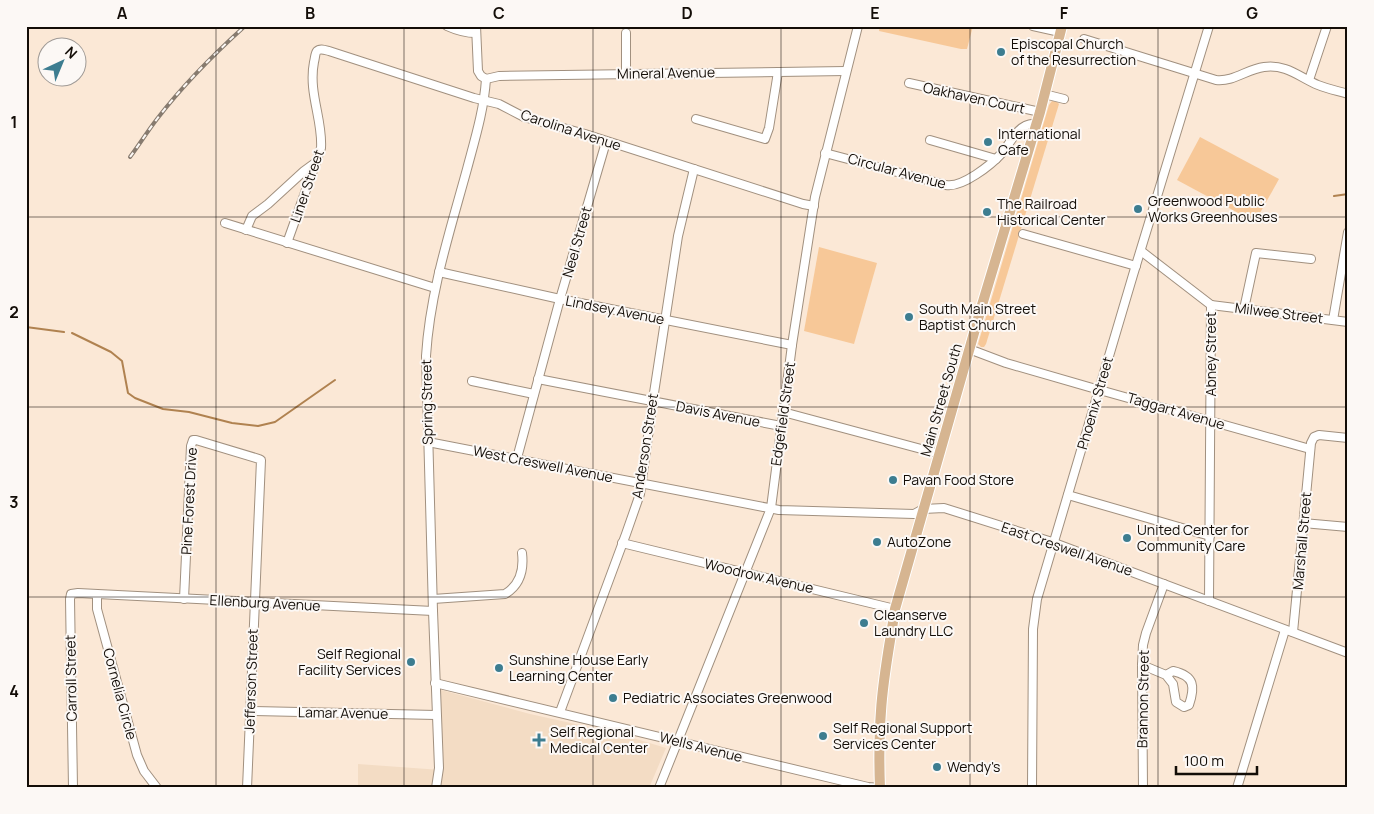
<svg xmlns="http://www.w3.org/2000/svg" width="1374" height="814" font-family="Manrope,sans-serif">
	<rect width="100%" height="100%" fill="#fbe8d6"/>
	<path fill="#f3dcc4" d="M441,690L530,714L620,734L666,748L649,788H358V764L441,770Z"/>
	<g fill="#f7c898">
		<path d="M880,26H973L967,49H961L879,31Z"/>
		<path d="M1052,101L1057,102L1059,104L986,344L984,347H981L978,344L1049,105Z"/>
		<path d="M1200,137L1279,179L1255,222L1177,180Z"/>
		<path d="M819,247L877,263L854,344L804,331Z"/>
	</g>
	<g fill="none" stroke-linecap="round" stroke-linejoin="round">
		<g stroke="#b08250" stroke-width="2">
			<path d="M1334,196L1348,194"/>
			<path d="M26,327L64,332"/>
			<path d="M72,333L111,352L122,361L128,393L135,398L163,409L189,412L232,423L258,426L275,422L335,380"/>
		</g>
		<defs>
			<g id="minor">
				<path d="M447,26C458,31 465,33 476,33"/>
				<path d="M1033,26L1060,32"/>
				<path d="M626,33V74"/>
				<path d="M1084,39L1216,80C1234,82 1247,69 1264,67C1287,64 1299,77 1318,85C1328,89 1338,91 1348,94"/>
				<path d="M486,79L499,76L846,71"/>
				<path d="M1309,80L1327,26"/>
				<path d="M909,83L1040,112"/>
				<path d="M1044,94L1064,99"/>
				<path d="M696,119L765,139L769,128L778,72"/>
				<path d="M930,140L996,159"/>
				<path d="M825,153L946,185C962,188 991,165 1002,153C1009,145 1015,131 1025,126C1028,124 1033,124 1036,123"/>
				<path d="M225,223L435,288"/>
				<path d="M246,230L252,216L268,204L304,171L315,163"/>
				<path d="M1023,234L1136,266"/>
				<path d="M287,243L321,148C323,120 308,93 314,62C315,59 315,53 317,51C320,48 325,50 329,51L474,98L499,104L524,117L585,134L803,204L814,206"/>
				<path d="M1141,251L1211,305"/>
				<path d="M439,272L560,299L792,345"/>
				<path d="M1211,305L1348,322"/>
				<path d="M1244,309L1256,253L1311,259"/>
				<path d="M1333,320L1348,232"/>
				<path d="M969,349L1006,363L1089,387L1310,449"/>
				<path d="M538,379L781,426"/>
				<path d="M472,381L534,394"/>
				<path d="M783,412L940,454"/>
				<path d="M428,442L779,510L914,514L923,509L944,508L1049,541L1348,653"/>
				<path d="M517,458L560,299L606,142"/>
				<path d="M1068,495L1210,536"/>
				<path d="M1303,523L1348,527"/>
				<path d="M622,543L895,609"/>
				<path d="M97,595V609L137,755L144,771L157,788"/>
				<path d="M184,599L191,446L193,440H196L259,459L261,460L247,788"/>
				<path d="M433,599L505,594C520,585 524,570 522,553"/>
				<path d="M1209,601L1211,305"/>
				<path d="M1293,632L1311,443L1314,437L1319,435L1348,438"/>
				<path d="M1142,665L1166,675L1173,671C1195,676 1195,687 1189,705L1184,707L1176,702L1173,684L1166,675"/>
				<path d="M435,683L868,787L882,788"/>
				<path d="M250,711L436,715"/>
				<path d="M560,712L626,534L640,494L654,393L678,236L694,169"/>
				<path d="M73,788L70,599L71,594L78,593L433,611"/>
				<path d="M436,788L439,768L433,611L426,356C430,292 450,231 467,169C475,139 484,110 486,79L481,76L478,71L476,26"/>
				<path d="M659,788L771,508L792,345L815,197L858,26"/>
				<path d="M1032,788L1033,629L1037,599L1133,275L1209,26"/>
				<path d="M1143,788L1142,665L1143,645L1146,633L1164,584"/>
				<path d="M1237,788L1285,630"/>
			</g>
			<path id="major" d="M880,788C879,762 879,737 881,711C883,677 890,643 895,609L982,305L1040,112L1062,26"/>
		</defs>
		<use href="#minor" stroke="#a1907f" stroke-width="10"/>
		<use href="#major" stroke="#fff" stroke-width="12"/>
		<use href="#minor" stroke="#fff" stroke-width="8"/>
		<use href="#major" stroke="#d6b591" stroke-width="10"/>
		<defs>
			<path id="rail" d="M130,157C139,145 147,132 157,119C183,85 213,55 245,26"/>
		</defs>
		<use href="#rail" stroke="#877b6f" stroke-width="4"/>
		<use href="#rail" stroke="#fcf8f5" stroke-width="2" stroke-dasharray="5.5" stroke-linecap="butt"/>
	</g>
	<path fill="none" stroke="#130d07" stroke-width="1" stroke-opacity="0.55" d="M216,26V788M404,26V788M593,26V788M781,26V788M970,26V788M1158,26V788M26,217H1348M26,407H1348M26,597H1348"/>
	<g fill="#3d7d90" stroke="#fcf8f5" stroke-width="2">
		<circle cx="1001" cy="52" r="5"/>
		<circle cx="988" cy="142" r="5"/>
		<circle cx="1138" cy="209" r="5"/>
		<circle cx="987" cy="212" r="5"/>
		<circle cx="909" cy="317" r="5"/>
		<circle cx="893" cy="480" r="5"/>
		<circle cx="1127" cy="538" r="5"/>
		<circle cx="877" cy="542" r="5"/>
		<circle cx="864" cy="623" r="5"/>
		<circle cx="411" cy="662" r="5"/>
		<circle cx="499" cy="668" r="5"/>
		<circle cx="613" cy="698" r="5"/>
		<circle cx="823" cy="736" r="5"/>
		<path d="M536.5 732.5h5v5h5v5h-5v5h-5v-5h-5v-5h5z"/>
		<circle cx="937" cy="767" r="5"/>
	</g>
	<g text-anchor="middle" stroke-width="4" stroke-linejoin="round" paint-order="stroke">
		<g font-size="14" fill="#130d07" stroke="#fcf8f5" text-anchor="start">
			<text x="1011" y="49">Episcopal Church<tspan x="1011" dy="16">of the Resurrection</tspan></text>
			<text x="998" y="139">International<tspan x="998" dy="16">Cafe</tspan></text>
			<text x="1148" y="206">Greenwood Public<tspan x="1148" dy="16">Works Greenhouses</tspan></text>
			<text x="997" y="209">The Railroad<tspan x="997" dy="16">Historical Center</tspan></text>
			<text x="919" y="314">South Main Street<tspan x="919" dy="16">Baptist Church</tspan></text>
			<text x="903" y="485">Pavan Food Store</text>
			<text x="1137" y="535">United Center for<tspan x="1137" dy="16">Community Care</tspan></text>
			<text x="887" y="547">AutoZone</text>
			<text x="874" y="620">Cleanserve<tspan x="874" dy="16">Laundry LLC</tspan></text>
			<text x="401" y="659" text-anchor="end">Self Regional<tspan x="401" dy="16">Facility Services</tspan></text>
			<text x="509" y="665">Sunshine House Early<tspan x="509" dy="16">Learning Center</tspan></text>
			<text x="623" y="703">Pediatric Associates Greenwood</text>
			<text x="833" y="733">Self Regional Support<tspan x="833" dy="16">Services Center</tspan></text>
			<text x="550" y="737">Self Regional<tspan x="550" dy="16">Medical Center</tspan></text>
			<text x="947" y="772">Wendy's</text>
		</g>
		<g font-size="14" fill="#130d07" stroke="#fcf8f5">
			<text transform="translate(666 73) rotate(-1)" y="5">Mineral Avenue</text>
			<text transform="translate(974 98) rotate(12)" y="5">Oakhaven Court</text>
			<text transform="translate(571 130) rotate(18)" y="5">Carolina Avenue</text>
			<text transform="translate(897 171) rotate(15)" y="5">Circular Avenue</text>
			<text transform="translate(307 186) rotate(-71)" y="5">Liner Street</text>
			<text transform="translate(577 242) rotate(-74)" y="5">Neel Street</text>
			<text transform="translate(615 310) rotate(11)" y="5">Lindsey Avenue</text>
			<text transform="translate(1279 313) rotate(7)" y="5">Milwee Street</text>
			<text transform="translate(1211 354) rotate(-90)" y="5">Abney Street</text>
			<text transform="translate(941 400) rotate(-74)" y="5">Main Street South</text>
			<text transform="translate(427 402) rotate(-91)" y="5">Spring Street</text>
			<text transform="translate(1095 403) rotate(-74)" y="5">Phoenix Street</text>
			<text transform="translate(1176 411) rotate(16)" y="5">Taggart Avenue</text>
			<text transform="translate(718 414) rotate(11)" y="5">Davis Avenue</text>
			<text transform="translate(783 414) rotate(-82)" y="5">Edgefield Street</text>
			<text transform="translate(645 446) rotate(-81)" y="5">Anderson Street</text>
			<text transform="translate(543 464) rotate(11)" y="5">West Creswell Avenue</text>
			<text transform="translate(189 501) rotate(-87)" y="5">Pine Forest Drive</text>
			<text transform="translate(1302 541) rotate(-85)" y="5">Marshall Street</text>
			<text transform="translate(1067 549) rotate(19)" y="5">East Creswell Avenue</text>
			<text transform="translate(759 576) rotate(13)" y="5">Woodrow Avenue</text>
			<text transform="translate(265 603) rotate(3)" y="5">Ellenburg Avenue</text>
			<text transform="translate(71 678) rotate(-91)" y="5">Carroll Street</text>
			<text transform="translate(251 681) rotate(-88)" y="5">Jefferson Street</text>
			<text transform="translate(120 694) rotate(75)" y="5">Cornelia Circle</text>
			<text transform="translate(1143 699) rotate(-89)" y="5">Brannon Street</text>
			<text transform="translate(343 713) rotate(1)" y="5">Lamar Avenue</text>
			<text transform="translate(701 747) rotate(14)" y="5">Wells Avenue</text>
		</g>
	</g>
	<rect width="1374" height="814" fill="none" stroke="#fcf8f5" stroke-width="55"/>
	<g transform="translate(62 62) rotate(44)"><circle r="24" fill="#fcf8f5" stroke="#9f9a96"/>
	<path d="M0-4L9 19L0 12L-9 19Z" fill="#3d7d90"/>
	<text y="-8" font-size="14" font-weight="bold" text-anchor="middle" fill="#130d07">N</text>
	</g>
	<path d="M1176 766v8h81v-8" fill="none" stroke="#130d07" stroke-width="2.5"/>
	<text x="1184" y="766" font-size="15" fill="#130d07" stroke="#fcf8f5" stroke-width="4" paint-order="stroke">100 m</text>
	<rect x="28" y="28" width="1318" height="758" fill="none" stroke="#130d07" stroke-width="2"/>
	<g font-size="16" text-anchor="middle" font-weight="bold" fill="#130d07">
		<text x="122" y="19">A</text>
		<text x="310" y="19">B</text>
		<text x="499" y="19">C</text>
		<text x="687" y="19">D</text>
		<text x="875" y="19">E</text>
		<text x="1064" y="19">F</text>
		<text x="1252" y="19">G</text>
		<text x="14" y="128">1</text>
		<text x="14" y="318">2</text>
		<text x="14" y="508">3</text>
		<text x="14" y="697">4</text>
	</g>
</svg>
